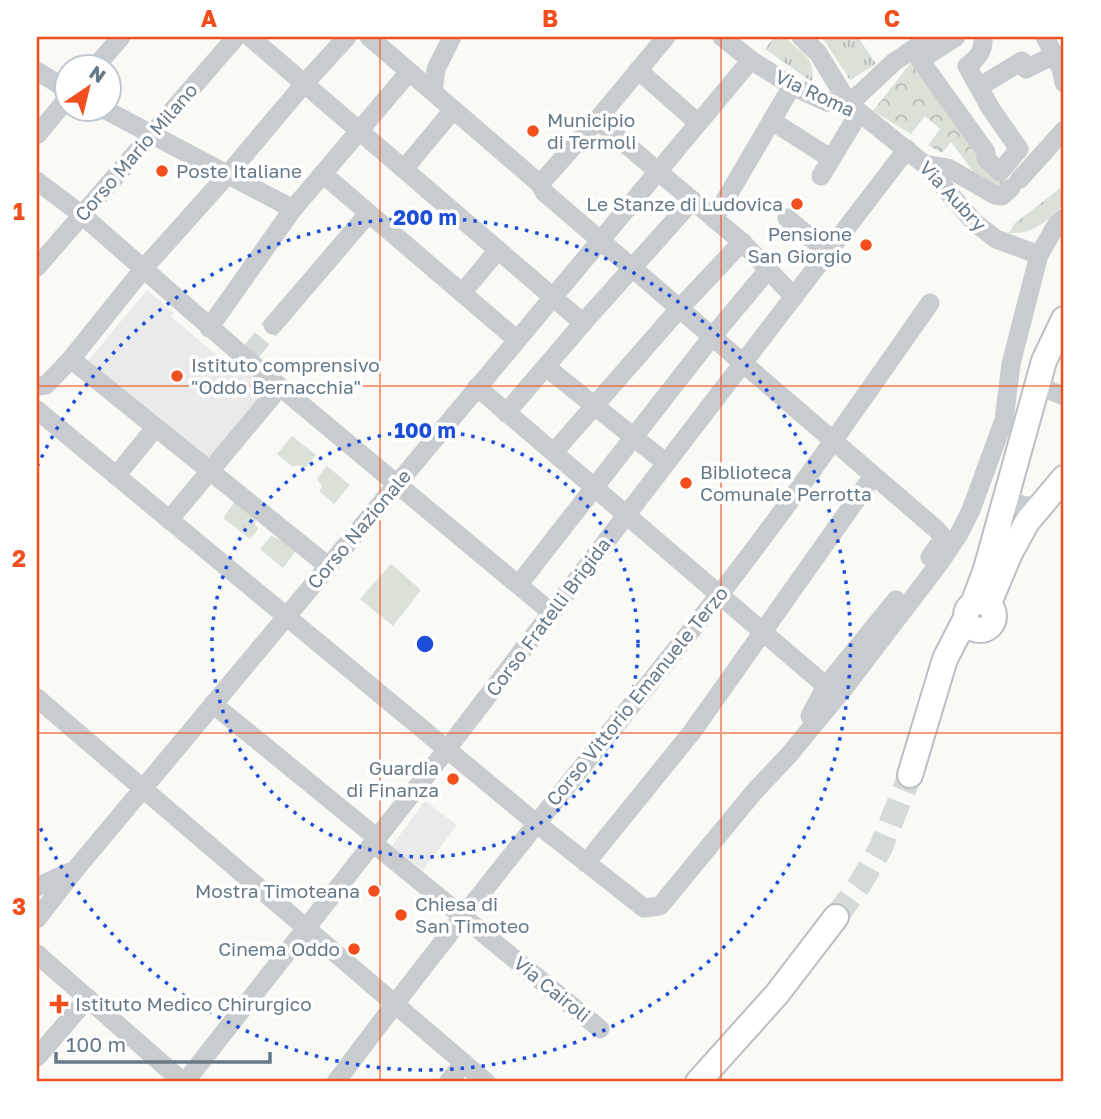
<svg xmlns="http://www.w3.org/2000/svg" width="1101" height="1119" font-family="'Golos Text',sans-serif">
	<defs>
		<pattern id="grass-tufts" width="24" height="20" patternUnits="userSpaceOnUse" patternTransform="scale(1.75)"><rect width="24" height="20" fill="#dae1d6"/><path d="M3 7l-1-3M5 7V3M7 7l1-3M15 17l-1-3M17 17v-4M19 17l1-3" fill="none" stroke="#b4bbb3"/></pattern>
		<pattern id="park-crowns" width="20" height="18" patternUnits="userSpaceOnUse" patternTransform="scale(1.75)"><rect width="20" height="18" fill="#dae1d6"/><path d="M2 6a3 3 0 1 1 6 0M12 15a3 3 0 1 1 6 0" fill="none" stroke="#b4bbb3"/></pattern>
	</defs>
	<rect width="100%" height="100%" fill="#f9f9f5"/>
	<g fill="#e9eae9">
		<path d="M147,290L174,313L171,317L237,372L241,367L267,389L205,463L87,362Z"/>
		<path d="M425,801L457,825L423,870L391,847Z"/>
	</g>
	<g fill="url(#grass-tufts)">
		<path d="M774,37H785C801,54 816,55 812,82L765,49Z"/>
		<path d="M822,37H858L876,64L850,80Z"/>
		<path d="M1064,185V204C1044,223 1034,235 1005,233L1010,232L1014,224Z"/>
	</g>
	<path fill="url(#park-crowns)" d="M912,61L988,168L1009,183L1000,189L975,174L951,142L942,153L928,145L940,129L925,116L911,134L873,111Z"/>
	<g fill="#dae1d6">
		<path d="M292,436L316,455L305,468L298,465L293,467L277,454Z"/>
		<path d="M327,466L350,485L334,504L319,491L322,487L317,478Z"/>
		<path d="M236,500L256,514L255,524L258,529L250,539L223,518Z"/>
		<path d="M271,536L298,548L283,568L260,549Z"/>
		<path d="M391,564L421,590L393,626L360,599Z"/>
	</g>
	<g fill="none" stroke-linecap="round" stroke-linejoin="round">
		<path stroke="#d4d9da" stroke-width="19" stroke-dasharray="19 10" stroke-linecap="butt" d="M250,353L273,325"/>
		<path stroke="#d4d9da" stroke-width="24" stroke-dasharray="24 12" stroke-linecap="butt" d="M836,917L860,884L881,847L910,775"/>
		<defs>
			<g id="major">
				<path d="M991,598L1010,553L1027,522L1064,478"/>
				<circle cx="980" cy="616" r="14"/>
				<path d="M973,604L986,569L1044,361L1064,319"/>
				<path d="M910,775L945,659L966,618"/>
				<path d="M698,1082L777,994L836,917"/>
			</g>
		</defs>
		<use href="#major" stroke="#bbbfc3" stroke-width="28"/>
		<g stroke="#c8cccf" stroke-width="19">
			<path d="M250,37L583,323"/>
			<path d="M369,37L540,184L544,192L936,529L944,538L930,557"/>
			<path d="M722,37L751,60L792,86L827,102L849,104L924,164L974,222L996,239L1039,255"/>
			<path d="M801,37L818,53L849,104"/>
			<path d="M956,37L920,60L986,152V159L1000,172L1019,149L991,109L967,66C978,58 984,51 983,37"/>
			<path d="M1045,37L1061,69L1064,83"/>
			<path d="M96,66L121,37"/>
			<path d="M638,70L698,123"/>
			<path d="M37,71L66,89"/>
			<path d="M979,87L1022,61L1026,69L1054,55"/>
			<path d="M433,92L436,69L452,37"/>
			<path d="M849,104L894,62L931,37"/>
			<path d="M102,108L293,209"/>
			<path d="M597,120L742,242L794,297"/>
			<path d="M772,121L830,158"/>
			<path d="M37,135L66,100"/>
			<path d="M924,164L948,168L995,195L1002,196L1011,188"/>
			<path d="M404,169L453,110"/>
			<path d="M323,174L517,340"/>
			<path d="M821,176L859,113"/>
			<path d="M1019,180L1064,130"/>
			<path d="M37,181L82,215L249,361L552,613"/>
			<path d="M540,184L597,120L666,37"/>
			<path d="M787,218L828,252"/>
			<path d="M714,219L792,86"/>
			<path d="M37,267L236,37"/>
			<path d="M463,292L498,250"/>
			<path d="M273,325L368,214"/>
			<path d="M209,328L293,209L409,72"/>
			<path d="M71,359L328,566"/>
			<path d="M546,367L666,463"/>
			<path d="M37,386L46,385L71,359L144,268L229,173L304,84L347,37"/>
			<path d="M1038,386L1064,396"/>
			<path d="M477,387L826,686"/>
			<path d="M37,410L536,823L644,908L660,906L754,792L788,756L845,687L941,561L959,534L971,510L1004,420L1011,364L1039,255L1057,224L1064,218"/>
			<path d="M506,413L583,323L692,201"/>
			<path d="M554,452L679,309L742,242"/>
			<path d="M116,476L155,428"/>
			<path d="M1008,490C1015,510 1030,509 1046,499"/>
			<path d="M169,520L280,387"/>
			<path d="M519,584L711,338L767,271"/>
			<path d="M37,698L486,1082"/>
			<path d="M213,704L377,838"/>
			<path d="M810,716L826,686L896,600"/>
			<path d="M373,843L600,1029"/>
			<path d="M586,863L692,732L873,476"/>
			<path d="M37,887L70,872"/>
			<path d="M37,919L75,870L751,60"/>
			<path d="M37,954L183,1082"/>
			<path d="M37,1057L88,998"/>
			<path d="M185,1082L447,749L907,149"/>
			<path d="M336,1082C458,918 589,760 716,599C791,503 860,403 930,303"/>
			<path d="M448,1082L464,1063"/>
		</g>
		<use href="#major" stroke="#fff" stroke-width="24"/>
	</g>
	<path fill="none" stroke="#f14f1d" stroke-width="2" stroke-opacity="0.55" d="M380,37V1082M721,37V1082M37,386H1064M37,733H1064"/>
	<g fill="none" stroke="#1d4ed8" stroke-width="3.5" stroke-dasharray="3.5 7">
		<circle cx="425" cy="644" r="213"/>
		<path d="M37 467A426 426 0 1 1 37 821"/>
	</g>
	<g fill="#f14f1d" stroke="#fff" stroke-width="2.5">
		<circle cx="533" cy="131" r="7"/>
		<circle cx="162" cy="171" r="7"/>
		<circle cx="797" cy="204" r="7"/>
		<circle cx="866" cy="245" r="7"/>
		<circle cx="177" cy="376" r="7"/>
		<circle cx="686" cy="483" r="7"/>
		<circle cx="453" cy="779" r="7"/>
		<circle cx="374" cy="891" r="7"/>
		<circle cx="401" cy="915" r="7"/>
		<circle cx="354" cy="949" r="7"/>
		<path d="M55.5 993.5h7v7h7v7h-7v7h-7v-7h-7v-7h7z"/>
	</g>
	<g text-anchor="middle" stroke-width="7" stroke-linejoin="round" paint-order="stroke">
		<g font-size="19" fill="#657989" stroke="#fff">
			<text transform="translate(815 93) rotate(25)" y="7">Via Roma</text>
			<text transform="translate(136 152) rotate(-49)" y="7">Corso Mario Milano</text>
			<text transform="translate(953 196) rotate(47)" y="7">Via Aubry</text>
			<text transform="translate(359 529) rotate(-50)" y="7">Corso Nazionale</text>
			<text transform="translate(548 617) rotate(-53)" y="7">Corso Fratelli Brigida</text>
			<text transform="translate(637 696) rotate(-51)" y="7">Corso Vittorio Emanuele Terzo</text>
			<text transform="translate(552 989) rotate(39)" y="7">Via Cairoli</text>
		</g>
		<g font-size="19" fill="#657989" stroke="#fff" text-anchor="start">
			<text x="547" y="127">Municipio<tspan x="547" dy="22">di Termoli</tspan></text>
			<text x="176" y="178">Poste Italiane</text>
			<text x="783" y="211" text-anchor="end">Le Stanze di Ludovica</text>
			<text x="852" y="241" text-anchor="end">Pensione<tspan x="852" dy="22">San Giorgio</tspan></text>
			<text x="191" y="372">Istituto comprensivo<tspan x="191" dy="22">"Oddo Bernacchia"</tspan></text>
			<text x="700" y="479">Biblioteca<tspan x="700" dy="22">Comunale Perrotta</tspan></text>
			<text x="439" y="775" text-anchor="end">Guardia<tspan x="439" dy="22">di Finanza</tspan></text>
			<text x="360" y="898" text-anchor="end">Mostra Timoteana</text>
			<text x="415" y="911">Chiesa di<tspan x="415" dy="22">San Timoteo</tspan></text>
			<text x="340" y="956" text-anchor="end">Cinema Oddo</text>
			<text x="75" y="1011">Istituto Medico Chirurgico</text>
		</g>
	</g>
	<circle cx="425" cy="644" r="10" fill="#1d4ed8" stroke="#fff" stroke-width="3.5"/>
	<g font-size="21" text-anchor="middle" font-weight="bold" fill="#1d4ed8" stroke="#fff" stroke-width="7" stroke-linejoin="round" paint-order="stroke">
		<text x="425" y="225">200 m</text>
		<text x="425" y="438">100 m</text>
	</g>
	<rect width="1101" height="1119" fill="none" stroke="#ffffff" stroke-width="77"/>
	<g transform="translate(88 88) rotate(35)"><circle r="33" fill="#ffffff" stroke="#c1c9d0" stroke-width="2"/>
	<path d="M0-5L12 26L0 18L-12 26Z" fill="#f14f1d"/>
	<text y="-10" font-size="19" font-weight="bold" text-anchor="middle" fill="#657989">N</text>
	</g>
	<path d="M56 1052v10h214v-10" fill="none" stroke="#657989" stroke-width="3.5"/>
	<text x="66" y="1052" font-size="21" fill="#657989" stroke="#ffffff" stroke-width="5" paint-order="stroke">100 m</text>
	<rect x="38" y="38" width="1024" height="1042" fill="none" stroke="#f14f1d" stroke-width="2.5"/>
	<g font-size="23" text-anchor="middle" font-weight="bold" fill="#f14f1d">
		<text x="209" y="27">A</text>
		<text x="550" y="27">B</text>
		<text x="892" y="27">C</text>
		<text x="19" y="220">1</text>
		<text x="19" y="567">2</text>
		<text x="19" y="915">3</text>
	</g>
</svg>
